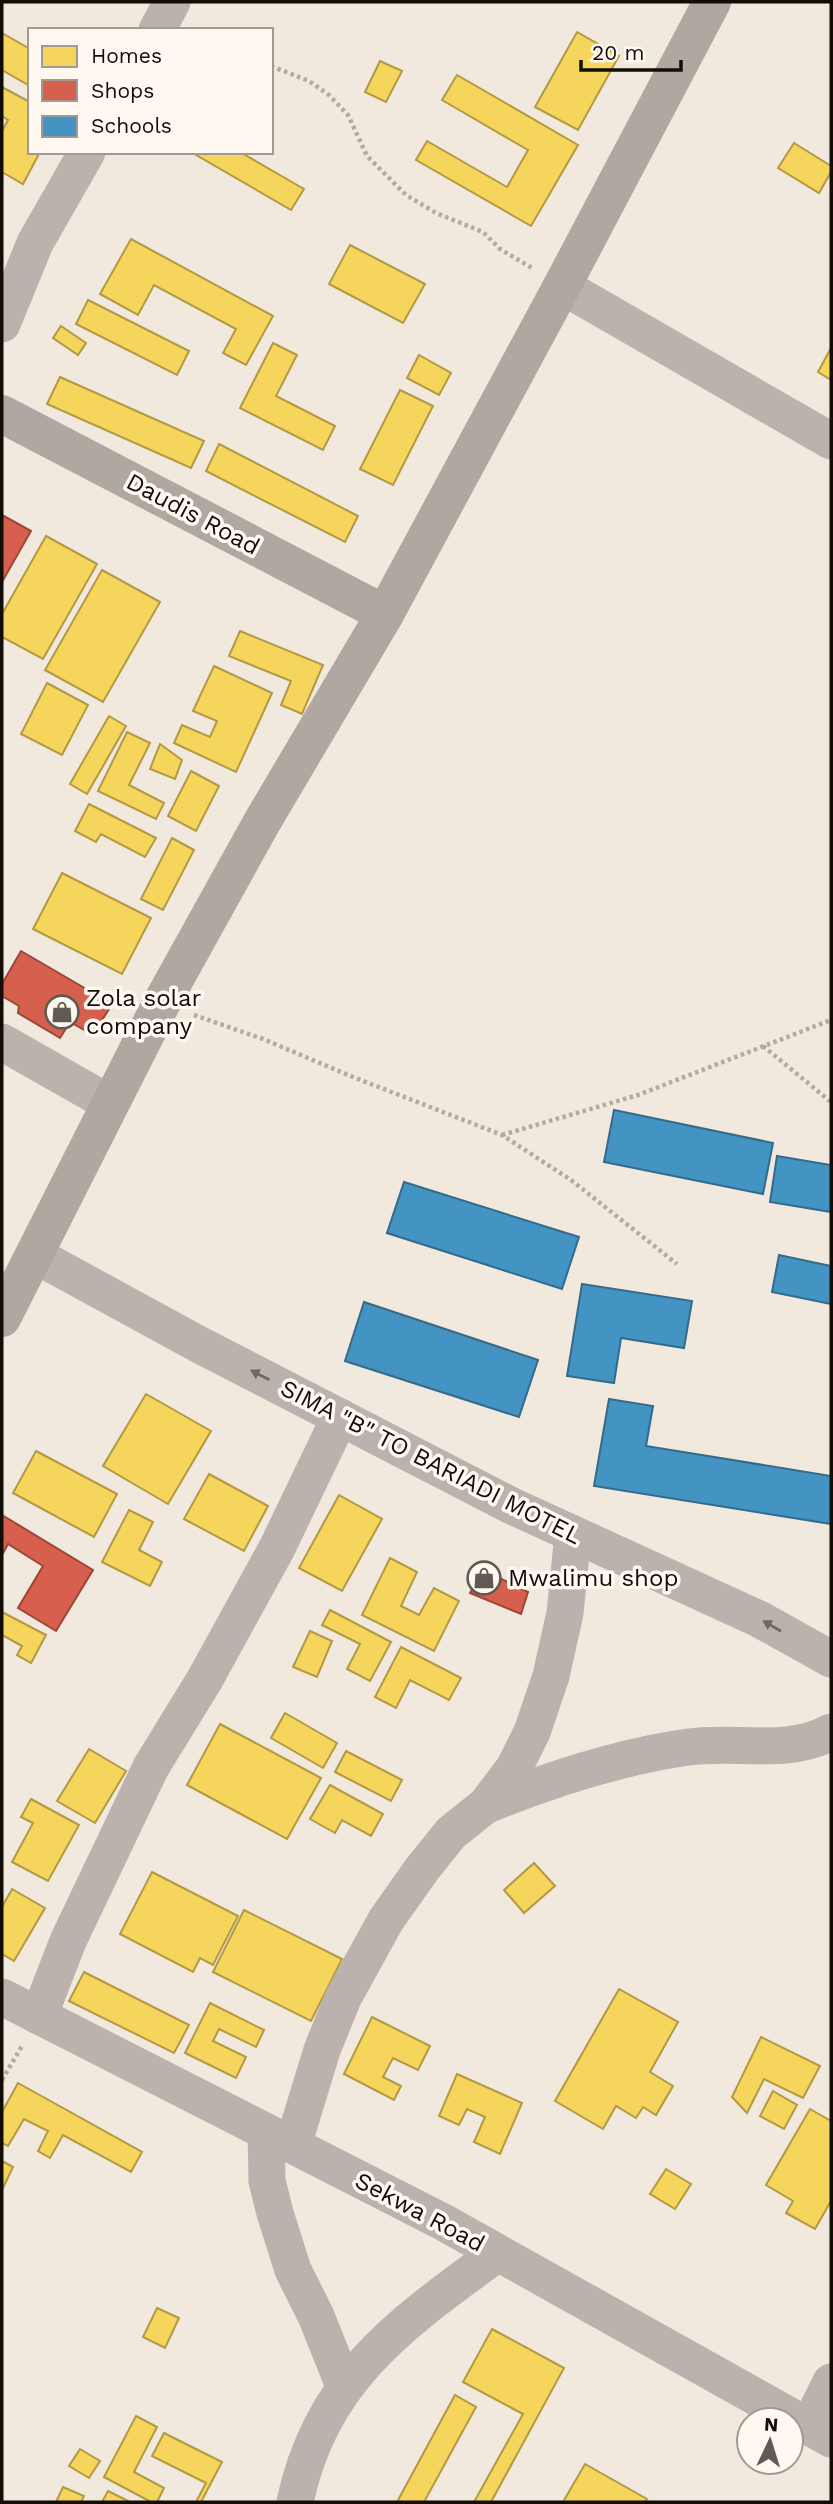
<svg xmlns="http://www.w3.org/2000/svg" width="833" height="2504" font-family="'Work Sans',sans-serif">
	<rect width="100%" height="100%" fill="#f1e8de"/>
	<g fill="#f6d55c" stroke="#b29942" stroke-width="2">
		<path d="M577,32L619,56L578,130L535,107Z"/>
		<path d="M2,33L30,49V86L2,70Z"/>
		<path d="M380,61L402,71L386,102L365,92Z"/>
		<path d="M457,75L578,145L531,226L416,160L427,141L507,187L528,150L442,100Z"/>
		<path d="M2,87L30,102V152H40L23,184L2,172V131L8,120L2,116Z"/>
		<path d="M794,143L831,166V172L819,193L778,168Z"/>
		<path d="M191,152H240L304,189L291,210Z"/>
		<path d="M131,239L273,316L246,365L223,353L236,329L154,285L138,315L100,294Z"/>
		<path d="M350,245L425,284L403,323L329,284Z"/>
		<path d="M88,300L189,351L177,375L76,324Z"/>
		<path d="M61,326L86,343L78,355L53,338Z"/>
		<path d="M273,343L297,355L276,396L335,426L323,450L240,408Z"/>
		<path d="M831,348V380L818,372Z"/>
		<path d="M419,355L451,373L439,395L407,378Z"/>
		<path d="M60,377L204,441L191,468L47,404Z"/>
		<path d="M400,390L433,406L393,485L360,469Z"/>
		<path d="M219,444L358,516L345,542L206,471Z"/>
		<path d="M46,536L97,564L43,659L2,637V614Z"/>
		<path d="M102,570L160,602L103,702L45,670Z"/>
		<path d="M240,631L323,665L302,714L281,705L291,681L229,656Z"/>
		<path d="M214,666L272,693L236,772L174,743L182,725L210,737L217,721L193,711Z"/>
		<path d="M47,683L88,705L62,755L21,734Z"/>
		<path d="M109,716L126,726L87,794L70,784Z"/>
		<path d="M127,732L150,743L129,785L164,803L156,819L98,791Z"/>
		<path d="M160,744L182,760L175,779L150,769Z"/>
		<path d="M191,771L219,786L196,831L168,816Z"/>
		<path d="M89,804L156,838L145,857L101,834L96,842L75,831Z"/>
		<path d="M172,838L194,850L163,910L141,899Z"/>
		<path d="M62,873L151,918L122,974L33,929Z"/>
		<path d="M146,1394L211,1431L168,1504L103,1466Z"/>
		<path d="M36,1451L117,1494L94,1537L13,1493Z"/>
		<path d="M209,1474L268,1506L244,1551L184,1519Z"/>
		<path d="M339,1495L382,1519L342,1591L299,1568Z"/>
		<path d="M129,1510L153,1522L139,1550L162,1562L150,1586L102,1562Z"/>
		<path d="M390,1558L417,1572L401,1606L419,1615L434,1588L459,1601L434,1651L362,1615Z"/>
		<path d="M330,1610L391,1642L370,1681L347,1669L360,1644L322,1625Z"/>
		<path d="M2,1612L46,1635L31,1663L17,1655L22,1646L2,1635Z"/>
		<path d="M310,1631L332,1641L317,1677L293,1667Z"/>
		<path d="M401,1647L461,1678L449,1700L410,1680L396,1708L375,1697Z"/>
		<path d="M285,1713L337,1743L323,1768L271,1738Z"/>
		<path d="M220,1724L321,1778L287,1839L187,1785Z"/>
		<path d="M89,1749L126,1771L95,1823L57,1801Z"/>
		<path d="M346,1751L402,1780L391,1801L335,1772Z"/>
		<path d="M330,1785L383,1814L371,1836L342,1820L335,1833L310,1819Z"/>
		<path d="M31,1799L79,1825L48,1881L12,1862L33,1823L21,1817Z"/>
		<path d="M534,1863L555,1886L524,1913L504,1890Z"/>
		<path d="M152,1872L238,1916L213,1965L200,1958L193,1972L120,1934Z"/>
		<path d="M12,1889L45,1908L14,1961L2,1954V1907Z"/>
		<path d="M244,1910L342,1959L311,2021L213,1972Z"/>
		<path d="M84,1972L189,2025L174,2053L69,2001Z"/>
		<path d="M619,1989L678,2022L650,2072L673,2086L656,2115L643,2107L636,2118L616,2106L603,2129L555,2101Z"/>
		<path d="M210,2003L264,2030L256,2047L219,2029L213,2041L246,2057L236,2078L185,2053Z"/>
		<path d="M372,2017L430,2046L418,2070L393,2058L383,2077L401,2086L394,2100L344,2074Z"/>
		<path d="M761,2037L820,2066L803,2098L764,2079L747,2113L732,2097Z"/>
		<path d="M457,2074L522,2103L500,2154L474,2142L485,2117L467,2109L459,2125L439,2116Z"/>
		<path d="M18,2083L142,2152L131,2172L63,2135L50,2158L38,2151L48,2131L24,2119L8,2146L2,2143V2112Z"/>
		<path d="M773,2091L797,2105L784,2129L760,2116Z"/>
		<path d="M810,2109L831,2121V2201L815,2229L786,2213L793,2201L766,2185Z"/>
		<path d="M2,2161L13,2167L2,2190Z"/>
		<path d="M666,2169L691,2184L675,2209L650,2194Z"/>
		<path d="M157,2308L179,2318L165,2348L143,2337Z"/>
		<path d="M492,2329L564,2368L491,2502H474L523,2414L463,2382Z"/>
		<path d="M455,2395L476,2407L424,2502H397Z"/>
		<path d="M136,2416L157,2427L134,2472L164,2488L157,2502H151L104,2477Z"/>
		<path d="M164,2433L222,2462L201,2502H196L206,2483L152,2456Z"/>
		<path d="M80,2449L100,2461L89,2478L69,2466Z"/>
		<path d="M585,2464L647,2499L645,2502H563Z"/>
		<path d="M63,2487L84,2496L81,2502H56Z"/>
		<path d="M108,2491L130,2502H102Z"/>
	</g>
	<g fill="#d6604d" stroke="#9b4738" stroke-width="2">
		<path d="M2,515L31,531L2,582Z"/>
		<path d="M21,951L112,1004L93,1035L70,1022L60,1038L18,1013L19,1006L2,996V984Z"/>
		<path d="M2,1515L93,1570L56,1631L18,1608L43,1566L8,1544L2,1555Z"/>
		<path d="M483,1570L528,1592L521,1614L470,1593Z"/>
	</g>
	<g fill="#4393c3" stroke="#346b8b" stroke-width="2">
		<path d="M614,1110L773,1143L763,1194L604,1162Z"/>
		<path d="M777,1156L831,1165V1212L770,1202Z"/>
		<path d="M404,1182L579,1237L562,1289L387,1233Z"/>
		<path d="M779,1255L831,1266V1304L772,1292Z"/>
		<path d="M582,1284L692,1301L684,1348L621,1338L614,1383L567,1376Z"/>
		<path d="M364,1302L538,1360L519,1417L345,1361Z"/>
		<path d="M609,1399L653,1406L646,1446L831,1476V1524L594,1486Z"/>
	</g>
	<g fill="none" stroke-linecap="round" stroke-linejoin="round">
		<g stroke="#b1aaa5" stroke-width="4.5" stroke-dasharray="3.5 3.5" stroke-linecap="butt">
			<path d="M271,66L309,81L329,95L348,115L367,156L406,195L436,213L483,232L500,249L532,268"/>
			<path d="M194,1015L263,1039L353,1077L502,1135L571,1180L677,1264"/>
			<path d="M763,1046L831,1102"/>
			<path d="M502,1135L638,1095L831,1020"/>
			<path d="M2,2080L23,2044"/>
		</g>
		<g stroke="#bbb2ad" stroke-width="37">
			<path d="M157,30L172,2"/>
			<path d="M562,286L831,441"/>
			<path d="M2,324L35,243L87,152"/>
			<path d="M2,1042L109,1103"/>
			<path d="M35,1255L198,1344L512,1506L759,1619L831,1659"/>
			<path d="M487,1805C551,1779 619,1757 688,1747C735,1740 788,1756 831,1732"/>
			<path d="M2,1997L443,2222L831,2439"/>
			<path d="M39,2016L68,1941L151,1767L205,1679L277,1548L340,1417"/>
			<path d="M266,2132L267,2181L275,2213L293,2270L316,2316L344,2386"/>
			<path d="M293,2145L322,2050L343,1998L386,1920L422,1869L451,1833L486,1805L514,1768L532,1732L551,1676L565,1613L573,1534"/>
			<path d="M809,2426L831,2382"/>
			<path d="M295,2502C321,2378 402,2323 498,2253"/>
		</g>
		<g stroke="#b1a7a1" stroke-width="38">
			<path d="M2,414L385,614"/>
			<path d="M2,1318L161,1004L262,822L385,614L562,286L712,2"/>
		</g>
	</g>
	<defs><path id="oneway-solid" d="M-6-.8H1V-3.2L6.5 0L1 3.2V.8H-6Z" transform="scale(1.75)"/></defs>
	<g fill="#6f6862">
		<use href="#oneway-solid" transform="translate(260 1375) rotate(-153)"/>
		<use href="#oneway-solid" transform="translate(772 1626) rotate(-150)"/>
	</g>
	<defs>
		<symbol id="shop-ring" viewBox="-11 -11 22 22"><circle r="9.5" fill="#fef8f0" stroke="#605a52" stroke-width="1.5"/><path d="M-5-2.5h2.3a2.7 3.5 0 0 1 5.4 0H5L5.5 6h-11ZM-1.5-2.5h3a1.5 2.3 0 0 0-3 0Z" fill="#605a52"/></symbol>
	</defs>
	<g fill-rule="evenodd">
		<use href="#shop-ring" x="43" y="993" width="38" height="38"/>
		<use href="#shop-ring" x="465" y="1559" width="38" height="38"/>
	</g>
	<g text-anchor="middle" stroke-width="7" stroke-linejoin="round" paint-order="stroke">
		<g font-size="24" fill="#120d07" stroke="#fef8f0">
			<text transform="translate(193 514) rotate(28)" y="8">Daudis Road</text>
			<text transform="translate(431 1462) rotate(27)" y="8">SIMA "B" TO BARIADI MOTEL</text>
			<text transform="translate(420 2212) rotate(28)" y="8">Sekwa Road</text>
		</g>
		<g font-size="24" fill="#120d07" stroke="#fef8f0" text-anchor="start">
			<text x="86" y="1006">Zola solar<tspan x="86" dy="28">company</tspan></text>
			<text x="508" y="1586">Mwalimu shop</text>
		</g>
	</g>
	<rect width="833" height="2504" fill="none" stroke="#120d07" stroke-width="7"/>
	<rect x="28" y="28" width="245" height="126" fill="#fef8f0" stroke="#a09a93" stroke-width="2"/>
	<rect x="42" y="46" width="35" height="21" fill="#f6d55c" stroke="#a09a93" stroke-width="2"/>
	<text x="91" y="63" font-size="21" fill="#120d07">Homes</text>
	<rect x="42" y="80" width="35" height="21" fill="#d6604d" stroke="#a09a93" stroke-width="2"/>
	<text x="91" y="98" font-size="21" fill="#120d07">Shops</text>
	<rect x="42" y="116" width="35" height="21" fill="#4393c3" stroke="#a09a93" stroke-width="2"/>
	<text x="91" y="133" font-size="21" fill="#120d07">Schools</text>
	<g transform="translate(770 2441) rotate(4)"><circle r="33" fill="#fef8f0" stroke="#a09a93" stroke-width="2"/>
	<path d="M0-5L12 26L0 18L-12 26Z" fill="#605a52"/>
	<text y="-10" font-size="19" font-weight="bold" text-anchor="middle" fill="#120d07">N</text>
	</g>
	<path d="M581 60v10h100v-10" fill="none" stroke="#120d07" stroke-width="3.5"/>
	<text x="592" y="60" font-size="21" fill="#120d07" stroke="#fef8f0" stroke-width="5" paint-order="stroke">20 m</text>
</svg>
